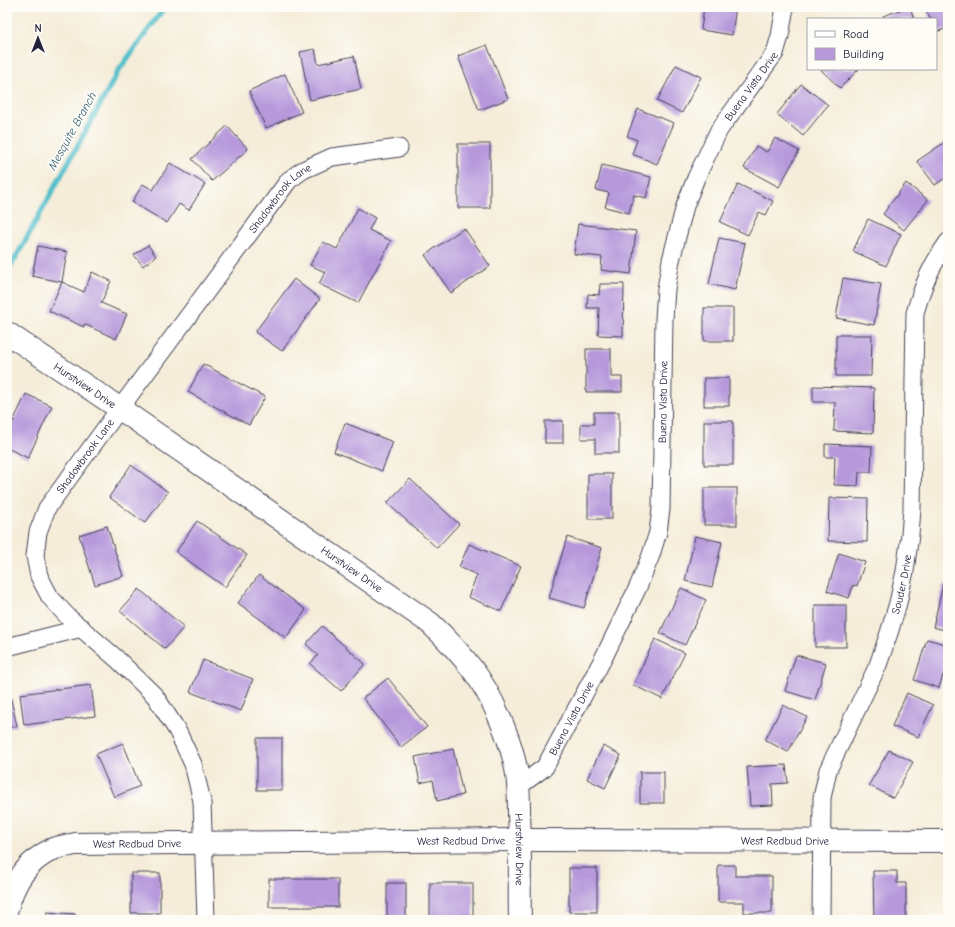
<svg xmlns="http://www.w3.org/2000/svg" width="955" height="927" font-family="'Comic Neue',sans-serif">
	<rect width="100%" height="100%" fill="#fdfcf7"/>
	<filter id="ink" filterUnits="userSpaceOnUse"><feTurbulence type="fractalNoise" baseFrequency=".025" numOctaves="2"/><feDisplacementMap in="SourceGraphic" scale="8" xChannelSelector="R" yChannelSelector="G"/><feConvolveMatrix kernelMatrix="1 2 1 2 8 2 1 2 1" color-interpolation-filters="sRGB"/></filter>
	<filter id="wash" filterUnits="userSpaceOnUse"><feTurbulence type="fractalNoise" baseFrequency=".012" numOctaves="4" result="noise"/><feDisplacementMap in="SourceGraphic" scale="16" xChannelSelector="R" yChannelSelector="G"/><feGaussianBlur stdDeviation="0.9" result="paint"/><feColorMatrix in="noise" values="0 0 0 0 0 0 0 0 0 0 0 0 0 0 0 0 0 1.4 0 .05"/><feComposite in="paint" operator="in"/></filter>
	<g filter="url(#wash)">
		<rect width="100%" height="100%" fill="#f5edd9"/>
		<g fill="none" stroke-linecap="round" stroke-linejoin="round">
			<path stroke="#53bfcc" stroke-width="5.5" d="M7,271L18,254L119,70L165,7"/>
		</g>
		<g id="blocks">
			<g fill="#b698db">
				<path d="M704,7H736L732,35L701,30Z"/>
				<path d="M908,7H910L914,19H884L883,16Z"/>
				<path d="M925,7H948V28L936,32V19H930Z"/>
				<path d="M487,45L508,99L479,110L458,56Z"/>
				<path d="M315,49L318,64L354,56L361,89L310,100L300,52Z"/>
				<path d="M676,65L701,77L682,113L657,101Z"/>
				<path d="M820,69H859L840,88Z"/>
				<path d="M285,74L302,112L266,128L249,91Z"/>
				<path d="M801,84L828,105L803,136L777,114Z"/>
				<path d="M638,109L674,123L657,164L632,154L637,140L627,136Z"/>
				<path d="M227,126L248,149L212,181L192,159Z"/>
				<path d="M775,138L799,151L779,187L744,168L756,146L767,152Z"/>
				<path d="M948,140V176L935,185L917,161Z"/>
				<rect x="458" y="144" width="32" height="64"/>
				<path d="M170,163L205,184L189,210L179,204L167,223L132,202L143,184L153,190Z"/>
				<path d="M602,165L651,177L646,198L634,195L629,213L605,207L609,193L596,190Z"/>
				<path d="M906,183L928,200L904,230L883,214Z"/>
				<path d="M738,184L773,201L766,215L759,212L748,235L720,222Z"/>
				<path d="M358,208L375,218L369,230L391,241L358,303L319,284L325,272L310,265L323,242L337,249Z"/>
				<path d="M868,219L901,234L886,266L853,251Z"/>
				<path d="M578,224L636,231L631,274L601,270L602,257L574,254Z"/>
				<path d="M464,228L490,266L451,293L425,255Z"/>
				<path d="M719,238L745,243L735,290L709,284Z"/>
				<path d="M148,245L156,256L143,266L134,255Z"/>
				<path d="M38,246L67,252L62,282L32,276Z"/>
				<path d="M92,272L111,281L101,303L127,314L116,339L84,324V327L49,311L62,282L84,292Z"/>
				<path d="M843,278L881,284L874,325L836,318Z"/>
				<path d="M294,279L320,299L282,351L255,332Z"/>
				<path d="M600,284H624L623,336L598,335L599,308H587L588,294L599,295Z"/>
				<rect x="704" y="308" width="29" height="33"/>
				<path d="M836,335H872L871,376H836Z"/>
				<path d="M586,349H611V377H622V392H586Z"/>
				<path d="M203,364L265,397L249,425L188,392Z"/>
				<rect x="704" y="378" width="25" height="28"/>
				<path d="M813,386L874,388L873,433L834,431L835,402H813Z"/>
				<path d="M26,394L52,406L28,458L7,448V424L11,426Z"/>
				<path d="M594,412H619V453H595V439H581V424H594Z"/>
				<rect x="545" y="421" width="18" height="22"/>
				<rect x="704" y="421" width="29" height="44"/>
				<path d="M345,423L393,442L382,471L334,452Z"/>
				<path d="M825,444L872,446L871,472H859L858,486L834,485L835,457H825Z"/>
				<path d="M131,465L168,492L145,523L109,497Z"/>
				<rect x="588" y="474" width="24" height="45"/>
				<path d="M410,479L459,524L437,548L387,503Z"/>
				<rect x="704" y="488" width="33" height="37"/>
				<path d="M829,498L868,499L867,542L828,541Z"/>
				<path d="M197,521L247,555L225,587L176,552Z"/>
				<path d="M107,526L123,576L95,585L79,535Z"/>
				<path d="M695,536L722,542L712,587L685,581Z"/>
				<path d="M567,537L602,548L584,608L549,598Z"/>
				<path d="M469,544L521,566L501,611L468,597L477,575L459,567Z"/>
				<path d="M839,553L865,562L857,586L853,585L849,598L827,591Z"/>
				<path d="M259,575L306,610L286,638L238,603Z"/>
				<path d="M943,585L948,586V631L933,627Z"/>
				<path d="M681,588L706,600L685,645L660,633Z"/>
				<path d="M139,589L184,627L165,649L120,611Z"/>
				<rect x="815" y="605" width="31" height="42"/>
				<path d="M322,626L365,664L341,691L310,664L318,655L306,644Z"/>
				<path d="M655,639L685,653L662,699L633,685Z"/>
				<path d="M927,639L948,645V677L943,675L939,688L914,680Z"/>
				<path d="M796,655L826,663L815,700L785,691Z"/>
				<path d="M203,660L253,679L241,711L190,692Z"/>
				<path d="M388,678L427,727L401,747L363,698Z"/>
				<path d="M91,685L95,716L24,725L20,694Z"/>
				<path d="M907,693L933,705L918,737L892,726Z"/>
				<path d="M7,695H10L17,726L7,728Z"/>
				<path d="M783,705L807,717L788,752L765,740Z"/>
				<rect x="257" y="738" width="25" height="52"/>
				<path d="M123,743L140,786L114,797L96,754Z"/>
				<path d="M603,746L621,755L605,788L587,779Z"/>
				<path d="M453,749L463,795L437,801L433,780L420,783L415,757Z"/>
				<path d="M889,750L913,762L893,798L869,785Z"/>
				<path d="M786,765L788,783L772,784L773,805L750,806L747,767Z"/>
				<rect x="640" y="772" width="24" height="31"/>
				<path d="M718,865H735V876H772V913H744V902H718Z"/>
				<rect x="569" y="868" width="28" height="44"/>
				<path d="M873,871H897V883H906V920H874Z"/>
				<rect x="131" y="873" width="29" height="40"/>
				<rect x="269" y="879" width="69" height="28"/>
				<rect x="387" y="883" width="19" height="35"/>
				<rect x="430" y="883" width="43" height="35"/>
				<path d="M47,912L75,914L74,920H46Z"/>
			</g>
		</g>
	</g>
	<g filter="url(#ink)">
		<use href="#blocks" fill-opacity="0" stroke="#424053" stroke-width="1"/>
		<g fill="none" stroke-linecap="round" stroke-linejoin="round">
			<defs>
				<g id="street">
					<path d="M7,647L82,628"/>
					<path id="s1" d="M518,787L545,767L604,657L638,587L651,555L658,532L661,509L664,319L666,289L671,260L685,206L696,178L719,130L775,53L780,36L785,7"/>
					<path id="s2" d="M206,920L202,801L193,764L177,730L155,696L117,659L68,617L50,597L39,576L35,556L38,532L47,508L98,438L289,180L303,170L332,157L399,148"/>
					<path id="s3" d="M821,920L822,798L828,770L878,665L889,633L898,603L905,571L910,535L912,509L915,313C923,285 931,265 948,242"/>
				</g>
				<g id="secondary">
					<path id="s4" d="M7,333L119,408L430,623C446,638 460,653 473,670C491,694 509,735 515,764C519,780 519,797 519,813C521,849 519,884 520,920"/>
					<path id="s5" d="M7,909C14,882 27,861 53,849C59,846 68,846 75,844L520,840L948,841"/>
				</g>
			</defs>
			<use href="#street" stroke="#424053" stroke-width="19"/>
			<use href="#secondary" stroke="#424053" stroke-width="24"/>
			<use href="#street" stroke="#fff" stroke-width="17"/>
			<use href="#secondary" stroke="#fff" stroke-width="22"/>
		</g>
	</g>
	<g text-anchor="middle" stroke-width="4" stroke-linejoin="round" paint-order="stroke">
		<g font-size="11" fill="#22223b" stroke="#fdfcf7">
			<text dy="4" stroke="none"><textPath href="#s1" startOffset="761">Buena Vista Drive</textPath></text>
			<text dy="4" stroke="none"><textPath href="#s2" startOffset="862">Shadowbrook Lane</textPath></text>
			<text dy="4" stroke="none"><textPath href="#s4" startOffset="94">Hurstview Drive</textPath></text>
			<text dy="4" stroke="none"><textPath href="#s1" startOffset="425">Buena Vista Drive</textPath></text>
			<text dy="4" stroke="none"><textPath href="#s2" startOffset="538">Shadowbrook Lane</textPath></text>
			<text dy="4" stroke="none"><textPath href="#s4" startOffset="418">Hurstview Drive</textPath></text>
			<text dy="4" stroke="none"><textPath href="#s3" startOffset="351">Souder Drive</textPath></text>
			<text dy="4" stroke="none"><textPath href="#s1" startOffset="89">Buena Vista Drive</textPath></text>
			<text dy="4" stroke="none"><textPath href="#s5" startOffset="487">West Redbud Drive</textPath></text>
			<text dy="4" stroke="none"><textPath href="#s5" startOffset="811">West Redbud Drive</textPath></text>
			<text dy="4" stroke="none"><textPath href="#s5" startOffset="163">West Redbud Drive</textPath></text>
			<text dy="4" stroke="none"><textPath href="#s4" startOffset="766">Hurstview Drive</textPath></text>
		</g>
		<g font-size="12" font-style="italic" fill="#366175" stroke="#fdfcf7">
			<text transform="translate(72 131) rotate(-61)" y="4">Mesquite Branch</text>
		</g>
	</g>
	<rect width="955" height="927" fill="none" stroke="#fdfcf7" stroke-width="24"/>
	<rect x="807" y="18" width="130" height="52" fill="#fdfcf7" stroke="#a5a5ac"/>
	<rect x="815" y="31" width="20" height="6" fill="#ffffff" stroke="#a5a5ac"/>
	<text x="843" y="38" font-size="12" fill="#22223b">Road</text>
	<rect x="815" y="48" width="20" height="12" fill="#b698db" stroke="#a5a5ac"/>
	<text x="843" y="58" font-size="12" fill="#22223b">Building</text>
	<g transform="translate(38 38)" stroke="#fdfcf7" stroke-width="3" paint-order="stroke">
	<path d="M0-3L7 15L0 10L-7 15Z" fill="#22223b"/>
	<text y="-6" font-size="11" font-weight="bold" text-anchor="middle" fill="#22223b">N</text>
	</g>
</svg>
